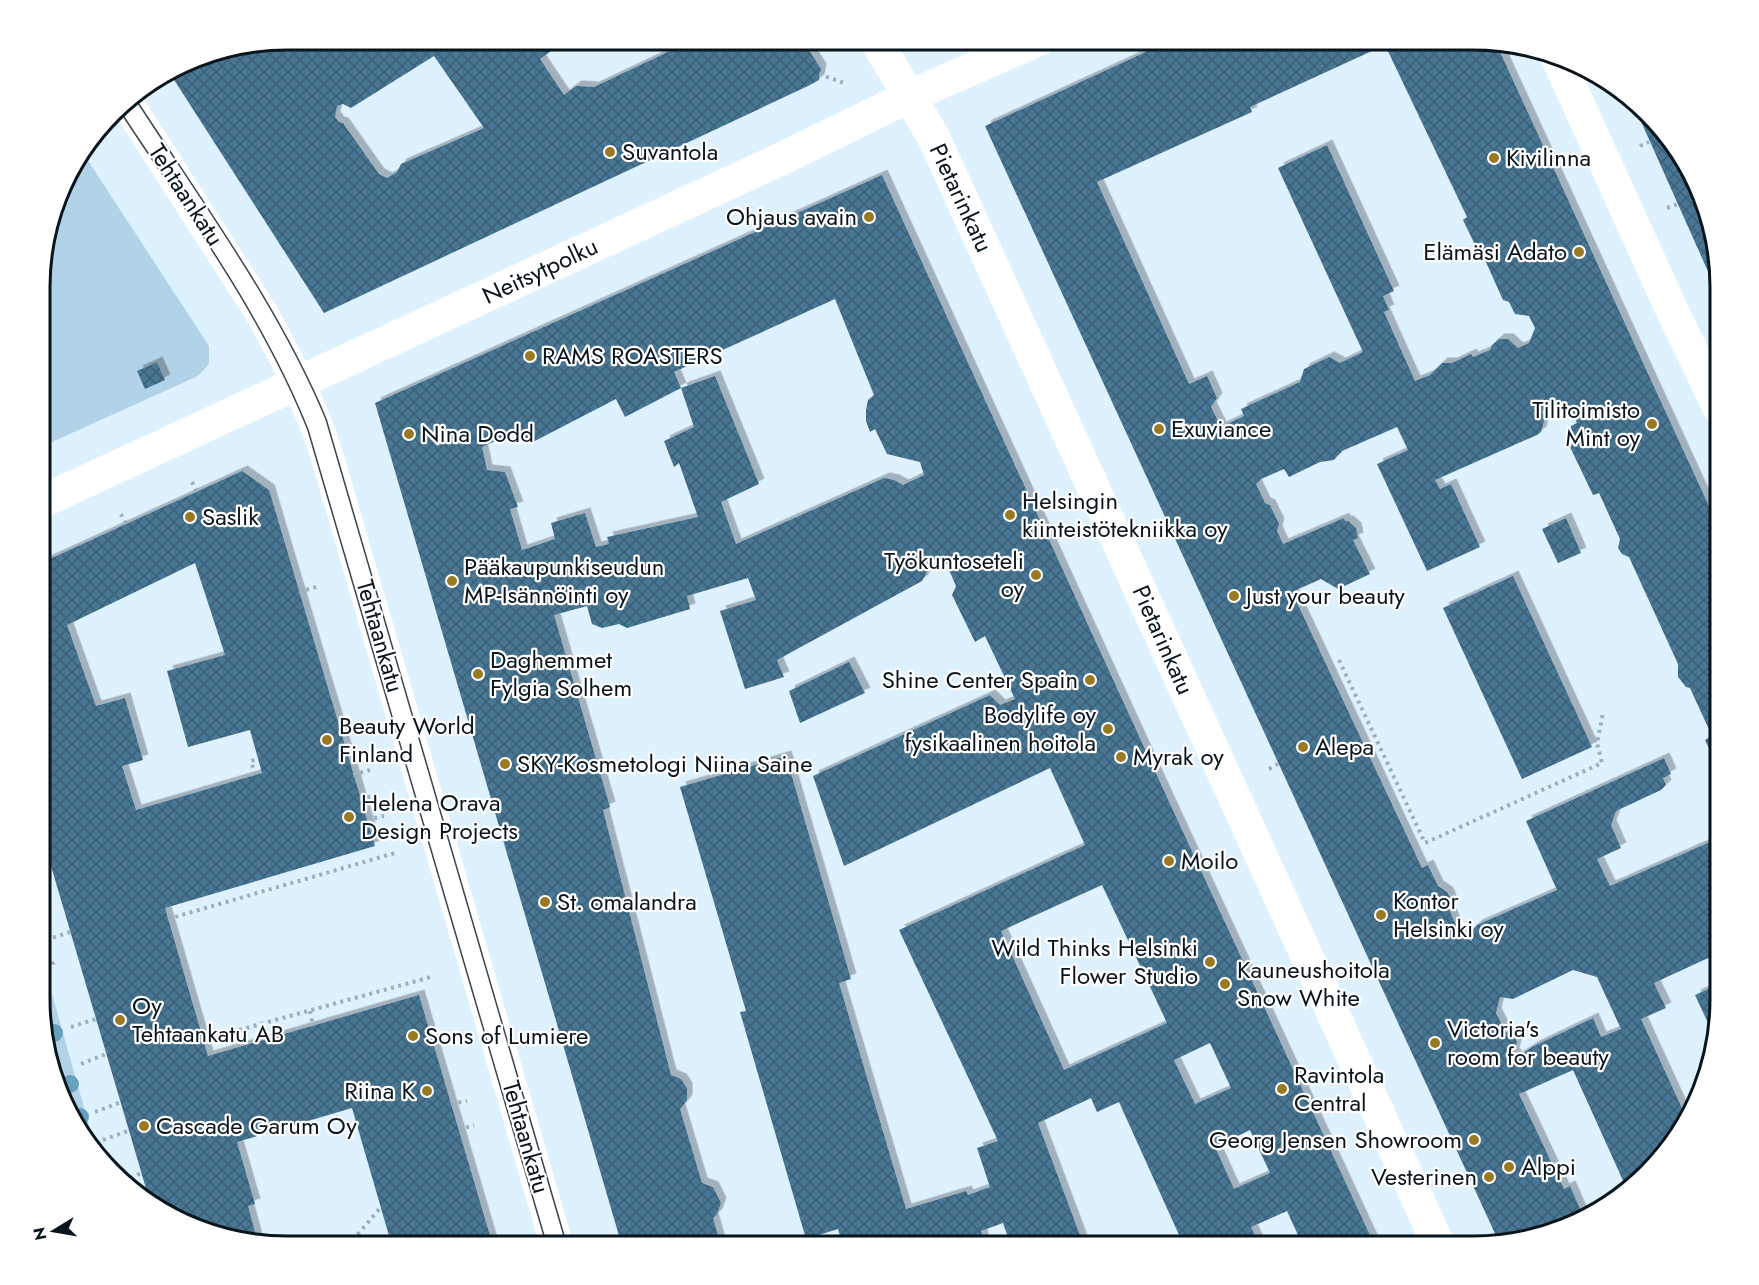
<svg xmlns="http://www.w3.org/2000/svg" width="1759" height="1285" font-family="Jost,sans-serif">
	<defs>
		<pattern id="building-cross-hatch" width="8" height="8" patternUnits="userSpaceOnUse" patternTransform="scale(1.5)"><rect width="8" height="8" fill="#487693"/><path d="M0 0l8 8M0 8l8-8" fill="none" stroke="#3a6077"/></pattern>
		<filter id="shadow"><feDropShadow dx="5.5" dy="-5.5" stdDeviation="0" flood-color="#0004"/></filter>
	</defs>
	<rect width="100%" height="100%" fill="#ddf1ff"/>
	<g fill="#b2d2e7">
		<path d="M83,153L209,346V364L198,376L41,447V255L65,177Z"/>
		<path d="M41,955L96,1150L72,1122L41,1030Z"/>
	</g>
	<g fill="url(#building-cross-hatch)" fill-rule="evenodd" filter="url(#shadow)">
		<path d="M287,39H559L562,43L540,59L564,95L576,86L594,87L691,41L690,39H802L821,69L819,80L808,86L324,313L169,72L192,58ZM434,56L484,128L401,164L397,172L387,178L379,174L343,123L339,122L335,117L337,106L343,104L351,108Z"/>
		<path d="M1174,39L1495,41L1719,528V770L1705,740L1712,736L1690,688L1686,687L1678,677V664L1629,557L1622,554L1618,548L1620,539L1599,493L1593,495L1570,447L1574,442L1571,439L1570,431L1571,426L1577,423L1571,408L1557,403L1542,411L1544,421L1541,432L1537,435L1435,480L1440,489L1451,484L1480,547L1427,571L1377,464L1408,450L1397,427L1342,451L1334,460L1320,462L1289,477L1284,469L1261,479L1256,484L1265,503L1270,505L1279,524L1277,531L1283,544L1344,518L1345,521H1348L1356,528L1358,538L1353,540L1370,574L1338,589L1321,579L1292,592L1422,868L1428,865L1438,886L1447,892L1450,897L1451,903L1449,909L1456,925L1454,933L1472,941V930L1477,925L1557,890L1526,821L1664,758L1671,774L1663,778L1666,785L1661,790L1616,811L1611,825L1621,848L1597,859L1610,886L1719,838V953L1654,983L1666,1008L1641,1019L1686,1117L1669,1149L1625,1185L1573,1070L1519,1094L1564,1189L1570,1186L1584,1218L1579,1221L1498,1240L985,126ZM1385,45L1467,217L1463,220L1479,253L1481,251L1503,300L1509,302L1515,314L1529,316L1535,328L1529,343L1518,348L1508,339H1499L1492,345L1490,350L1473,357L1471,354L1452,363H1442L1430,375L1415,381L1384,312L1389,310L1383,296L1394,291L1327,145L1278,168L1363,352L1340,363L1329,357L1304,369L1300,382L1241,409L1244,416L1221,427L1211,407L1217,398L1207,376L1189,384L1097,182L1252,112L1250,107ZM1573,970L1597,977L1621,1029L1601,1037L1593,1018L1534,1046L1517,1057L1514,1053L1517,1042L1514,1036L1505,1031L1496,1013L1500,997L1513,999Z"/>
		<path d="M1631,99L1694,177L1719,271V296Z"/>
		<path d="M882,175L1171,806L1375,1246H1303L1287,1211L1251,1227L1260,1246H1184L1119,1102L1097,1112L1091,1098L1038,1123L1084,1246H1011L1003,1223L981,1231L985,1246H843L838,1229L806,1239L740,1012L746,1011L680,787L786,756L851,979L839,983L906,1209L966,1191L968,1195L990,1187L977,1148L998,1141L899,930L1085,845L1050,768L844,866L813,776L990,695L1000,705L1015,699L985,636L975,642L952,595L956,586L943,556L930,561L927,572L922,581L777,660L784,677L745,689L720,611L756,600L748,578L687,596L690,609L627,628L619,624L602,628L592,624L587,606L554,615L610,807L603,810L671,1075L681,1079L687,1088V1100L680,1109L702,1183L713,1187L721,1203L717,1214L713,1218L721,1246H622L375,403ZM835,299L874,395L868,400L866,410V421L870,432L875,429L887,454L920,462L924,475L903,485L894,480L884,478L736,544L721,502L759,484L715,376L681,388L694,427L664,441L674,467L679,463L698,517L607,537L609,544L596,547L585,513L551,523L555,539L522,550L510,509L518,507L505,472L487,470L482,447L513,433L529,444L616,399L625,417L681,388L674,372ZM1102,885L1167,1023L1064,1070L1001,931ZM1210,1043L1231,1088L1195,1104L1174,1060ZM1250,1130L1270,1173L1234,1189L1215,1147Z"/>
		<path d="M157,362L165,380L145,389L137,371Z"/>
		<path d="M242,471L269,490L270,493L375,846L165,908L208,1056L419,995L493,1246H392L352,1108L237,1142L255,1204L248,1206L258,1243L207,1233L150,1202L41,832V563ZM195,563L225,655L167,671L188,747L250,730L262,773L136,810L122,766L143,760L125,698L96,706L67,625Z"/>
		<path d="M1566,518L1581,553L1558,563L1542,529Z"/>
		<path d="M1513,576L1592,747L1522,779L1443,608Z"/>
		<path d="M849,662L865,693L800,723L789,691Z"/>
		<path d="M1719,984V1014L1715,1038L1695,995Z"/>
	</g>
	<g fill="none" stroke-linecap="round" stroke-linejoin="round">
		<g stroke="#9dafbb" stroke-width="4" stroke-dasharray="3 4.5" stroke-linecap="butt">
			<path d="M819,74L844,83"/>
			<path d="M1640,146L1649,142"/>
			<path d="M1667,208L1678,204"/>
			<path d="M192,482L197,492"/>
			<path d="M121,514L126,524"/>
			<path d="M299,592L316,587"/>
			<path d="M1339,660L1425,843L1602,763L1597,743L1603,713"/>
			<path d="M342,734L358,729"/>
			<path d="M1269,769L1278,764"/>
			<path d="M255,775L251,761L258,759"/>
			<path d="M353,775L370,770"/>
			<path d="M360,799L377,795"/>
			<path d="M367,820L384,816"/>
			<path d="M41,842L44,841"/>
			<path d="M168,919L395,853"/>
			<path d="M46,940L70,932"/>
			<path d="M41,951L53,964L41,982"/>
			<path d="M310,1011L313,1026"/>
			<path d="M71,1027L96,1019"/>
			<path d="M431,1038L448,1034"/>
			<path d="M203,1040L431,977"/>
			<path d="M81,1064L106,1054"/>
			<path d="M451,1104L467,1101"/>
			<path d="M95,1112L121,1102"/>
			<path d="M459,1130L474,1125"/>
			<path d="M103,1140L128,1131"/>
			<path d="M124,1182L141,1173"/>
			<path d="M348,1246L381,1207"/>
		</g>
		<g stroke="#fff" stroke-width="33">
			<path d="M875,39L934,138L1439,1246"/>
			<path d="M1556,55L1671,308L1719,408"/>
			<path d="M41,502L781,159L910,96L1040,39"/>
		</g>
		<path stroke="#fff" stroke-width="33" d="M125,100L259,309C285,354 308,399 325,449L557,1246"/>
		<g stroke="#38464f" stroke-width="1.5">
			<path d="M133,95C200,199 278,304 326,419L567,1246"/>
			<path d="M118,108C186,212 262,314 308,430L547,1246"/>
		</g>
	</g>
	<g fill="#66a0bc">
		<circle cx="54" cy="1033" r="9"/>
		<circle cx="70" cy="1084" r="9"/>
		<circle cx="80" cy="1117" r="9"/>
	</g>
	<g fill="#9a7923" stroke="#fff" stroke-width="2">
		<circle cx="610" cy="152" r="6"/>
		<circle cx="1494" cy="158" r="6"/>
		<circle cx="869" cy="217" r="6"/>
		<circle cx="1579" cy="252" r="6"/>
		<circle cx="530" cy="356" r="6"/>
		<circle cx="1652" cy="424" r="6"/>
		<circle cx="1159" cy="429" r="6"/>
		<circle cx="409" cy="434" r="6"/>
		<circle cx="1010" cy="515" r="6"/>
		<circle cx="190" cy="517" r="6"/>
		<circle cx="1036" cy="575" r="6"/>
		<circle cx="452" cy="581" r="6"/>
		<circle cx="1234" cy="596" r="6"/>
		<circle cx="478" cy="674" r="6"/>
		<circle cx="1090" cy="680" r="6"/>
		<circle cx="1108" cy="729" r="6"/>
		<circle cx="327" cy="740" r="6"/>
		<circle cx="1303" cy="747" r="6"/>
		<circle cx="1121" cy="757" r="6"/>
		<circle cx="505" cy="764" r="6"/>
		<circle cx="349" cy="817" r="6"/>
		<circle cx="1169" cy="861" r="6"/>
		<circle cx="545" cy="902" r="6"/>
		<circle cx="1381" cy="915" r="6"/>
		<circle cx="1210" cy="962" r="6"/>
		<circle cx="1225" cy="984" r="6"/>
		<circle cx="120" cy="1020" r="6"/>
		<circle cx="413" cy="1036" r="6"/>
		<circle cx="1435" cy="1043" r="6"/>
		<circle cx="1282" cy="1089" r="6"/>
		<circle cx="427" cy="1091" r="6"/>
		<circle cx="144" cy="1126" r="6"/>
		<circle cx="1474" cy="1140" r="6"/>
		<circle cx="1509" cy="1167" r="6"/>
		<circle cx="1489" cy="1177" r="6"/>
	</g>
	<g text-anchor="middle" stroke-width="4.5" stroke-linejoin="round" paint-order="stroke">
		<g font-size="24" fill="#09151d" stroke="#fff" text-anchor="start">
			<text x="622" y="160">Suvantola</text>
			<text x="1506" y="166">Kivilinna</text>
			<text x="857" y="225" text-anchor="end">Ohjaus avain</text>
			<text x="1567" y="260" text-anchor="end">Elämäsi Adato</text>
			<text x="542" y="364">RAMS ROASTERS</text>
			<text x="1640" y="418" text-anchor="end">Tilitoimisto<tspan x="1640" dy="28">Mint oy</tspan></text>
			<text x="1171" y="437">Exuviance</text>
			<text x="421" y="442">Nina Dodd</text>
			<text x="1022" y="509">Helsingin<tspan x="1022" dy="28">kiinteistötekniikka oy</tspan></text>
			<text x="202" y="525">Saslik</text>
			<text x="1024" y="569" text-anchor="end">Työkuntoseteli<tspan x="1024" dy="28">oy</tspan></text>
			<text x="464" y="575">Pääkaupunkiseudun<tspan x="464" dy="28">MP-Isännöinti oy</tspan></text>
			<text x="1246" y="604">Just your beauty</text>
			<text x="490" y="668">Daghemmet<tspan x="490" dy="28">Fylgia Solhem</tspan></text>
			<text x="1078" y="688" text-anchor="end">Shine Center Spain</text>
			<text x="1096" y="723" text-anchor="end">Bodylife oy<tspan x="1096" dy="28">fysikaalinen hoitola</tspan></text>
			<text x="339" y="734">Beauty World<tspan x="339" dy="28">Finland</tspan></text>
			<text x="1315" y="755">Alepa</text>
			<text x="1133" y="765">Myrak oy</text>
			<text x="517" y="772">SKY-Kosmetologi Niina Saine</text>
			<text x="361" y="811">Helena Orava<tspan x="361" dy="28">Design Projects</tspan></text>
			<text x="1181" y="869">Moilo</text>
			<text x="1393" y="909">Kontor<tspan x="1393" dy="28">Helsinki oy</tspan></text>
			<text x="557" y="910">St. omalandra</text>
			<text x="1198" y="956" text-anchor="end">Wild Thinks Helsinki<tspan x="1198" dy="28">Flower Studio</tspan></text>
			<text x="1237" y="978">Kauneushoitola<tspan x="1237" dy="28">Snow White</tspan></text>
			<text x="132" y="1014">Oy<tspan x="132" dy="28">Tehtaankatu AB</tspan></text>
			<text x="1447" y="1037">Victoria's<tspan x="1447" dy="28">room for beauty</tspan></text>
			<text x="425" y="1044">Sons of Lumiere</text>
			<text x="1294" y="1083">Ravintola<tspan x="1294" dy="28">Central</tspan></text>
			<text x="415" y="1099" text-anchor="end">Riina K</text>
			<text x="156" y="1134">Cascade Garum Oy</text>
			<text x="1462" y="1148" text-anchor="end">Georg Jensen Showroom</text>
			<text x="1521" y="1175">Alppi</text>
			<text x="1477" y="1185" text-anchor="end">Vesterinen</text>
		</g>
		<g font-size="24" fill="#09151d" stroke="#fff">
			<text transform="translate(186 195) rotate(57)" y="8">Tehtaankatu</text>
			<text transform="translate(961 198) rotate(65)" y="8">Pietarinkatu</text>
			<text transform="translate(540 271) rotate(-25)" y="8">Neitsytpolku</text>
			<text transform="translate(380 636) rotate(74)" y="8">Tehtaankatu</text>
			<text transform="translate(1163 640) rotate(66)" y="8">Pietarinkatu</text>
			<text transform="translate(526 1137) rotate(74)" y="8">Tehtaankatu</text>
		</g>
	</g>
	<path d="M0 0H1759V1285H0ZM287 50H1473A237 237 0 0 1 1710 287V999A237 237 0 0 1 1473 1236H287A237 237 0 0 1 50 999V287A237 237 0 0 1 287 50Z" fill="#fff" fill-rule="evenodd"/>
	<path fill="none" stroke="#09151d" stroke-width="3" d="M287 50H1473A237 237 0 0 1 1710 287V999A237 237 0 0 1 1473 1236H287A237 237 0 0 1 50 999V287A237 237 0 0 1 287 50Z"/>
	<g transform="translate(54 1231) rotate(259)" stroke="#ffffff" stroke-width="4.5" paint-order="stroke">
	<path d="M0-4.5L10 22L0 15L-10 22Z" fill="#09151d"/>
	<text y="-9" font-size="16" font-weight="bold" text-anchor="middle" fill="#09151d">N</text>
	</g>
</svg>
